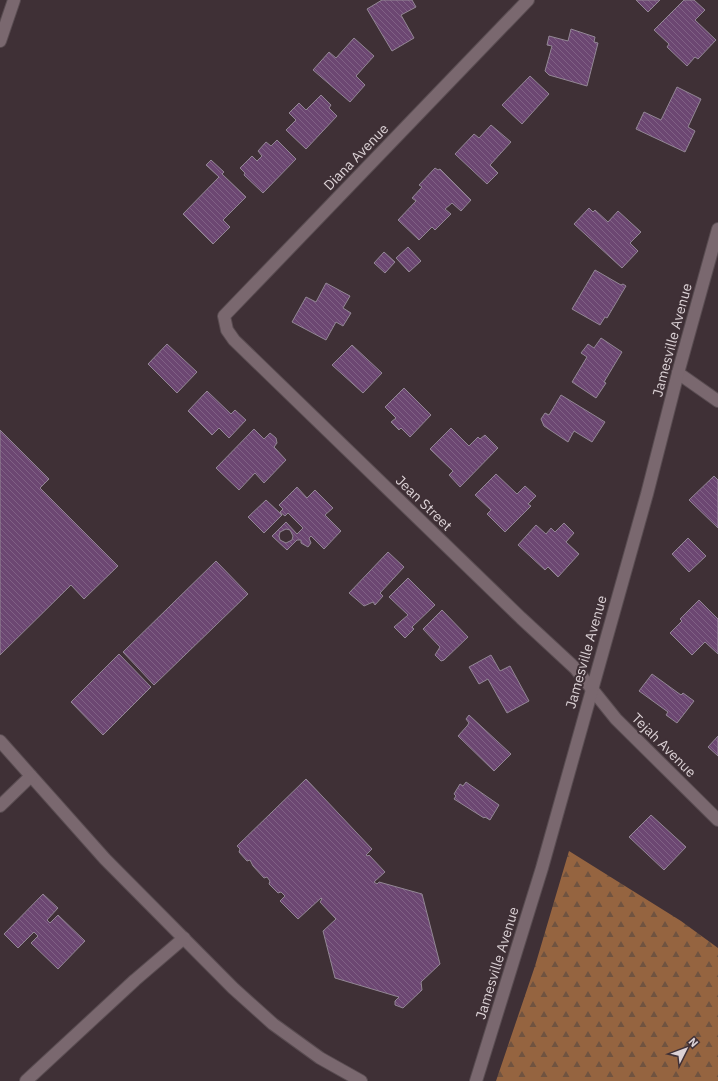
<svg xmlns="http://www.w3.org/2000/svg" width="718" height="1081" font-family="'IBM Plex Sans',sans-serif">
	<defs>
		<pattern id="forest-firs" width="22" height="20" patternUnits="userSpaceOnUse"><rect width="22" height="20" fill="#956440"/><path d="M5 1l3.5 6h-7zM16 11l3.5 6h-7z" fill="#705340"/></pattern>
		<pattern id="building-back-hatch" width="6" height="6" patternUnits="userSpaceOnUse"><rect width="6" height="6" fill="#6c4772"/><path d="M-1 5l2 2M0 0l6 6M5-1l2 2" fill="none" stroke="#806185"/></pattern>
	</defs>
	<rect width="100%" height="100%" fill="#3f3036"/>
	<path fill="url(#forest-firs)" d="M569,851L681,921L718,948V1081H496L535,966Z"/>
	<g fill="url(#building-back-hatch)" stroke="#938795" fill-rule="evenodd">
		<path d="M382,0H412L416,7L401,15L414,38L392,51L367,9Z"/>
		<path d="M636,0H660L648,12Z"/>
		<path d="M684,0H694L705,10L695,20L716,40L698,59L695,57L687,66L667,47L669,44L654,30Z"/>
		<path d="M571,29L595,37L594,42L598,43L587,86L549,75L545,71L552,46L547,45L549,36L568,41Z"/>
		<path d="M354,38L374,56L356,76L365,85L350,102L313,70L329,52L336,58Z"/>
		<path d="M530,76L549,94L522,124L502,105Z"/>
		<path d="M677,87L701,99L688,127L695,131L685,152L636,129L644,112L661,120Z"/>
		<path d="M321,95L331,105L329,108L337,116L306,149L286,130L296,120L289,113L299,103L306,110Z"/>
		<path d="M491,125L511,142L490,165L498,173L487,184L455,154L474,134L479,138Z"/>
		<path d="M277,140L296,159L263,193L244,175L245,173L240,168L252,156L257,161L262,156L258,151L266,142L271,146Z"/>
		<path d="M211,160L224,172L222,174L246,197L223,220L230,227L213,244L183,214L219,177L206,165Z"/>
		<path d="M435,168L438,170L440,169L471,200L461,211L452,203L445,209L451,214L435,230L432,227L419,240L398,220L416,201L412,198L422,187L419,185Z"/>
		<path d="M589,208L593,212L595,210L608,222L618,211L641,232L630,243L638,251L622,268L574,224Z"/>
		<path d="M408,247L421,261L409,272L396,258Z"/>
		<path d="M384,252L395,262L385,273L374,263Z"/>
		<path d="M595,270L621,285L623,284L626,286L607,318L605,317L600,325L572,309Z"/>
		<path d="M326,283L350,296L343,308L351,313L343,326L336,322L326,340L292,322L306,297L316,302Z"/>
		<path d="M601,338L622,352L604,382L606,383L596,398L572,382L587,357L581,353L588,344L594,348Z"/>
		<path d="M167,344L197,372L177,393L148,364Z"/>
		<path d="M352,345L382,373L363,393L332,365Z"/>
		<path d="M404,388L431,415L410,437L401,428L399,430L391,422L396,418L385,407Z"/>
		<path d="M207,391L231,414L235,410L246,420L229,438L219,428L212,435L188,411Z"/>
		<path d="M561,395L605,422L592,442L574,431L568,442L544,426L541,419L545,413L549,415Z"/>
		<path d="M451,428L469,446L478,437L480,439L485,435L498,448L460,487L449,475L453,471L430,449Z"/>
		<path d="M254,429L264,439L270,433L276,438L277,443L274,447L286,460L264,483L255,473L239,490L216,468Z"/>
		<path d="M0,430L49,479L40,488L118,566L84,599L71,585L0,655Z"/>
		<path d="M496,474L517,494L525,486L536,496L528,504L531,506L505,532L487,514L491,510L475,495Z"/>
		<path d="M714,476L718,480V528L689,500Z"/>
		<path d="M297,487L307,498L315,490L333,508L325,515L341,531L324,549L311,536L309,538L311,543L308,547L301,543V540H297L287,550L272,536L286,522L297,534L303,528L288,513L285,516L280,512L283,509L279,505ZM286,529L290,530L293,536L292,540L286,543L280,540L279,536L280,532Z"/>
		<path d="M266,500L282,515L264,533L248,517Z"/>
		<path d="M564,523L574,533L566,542L579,554L558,577L548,567L545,570L518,545L536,525L546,534L551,528L555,532Z"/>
		<path d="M688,538L706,556L689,572L672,554Z"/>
		<path d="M388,552L404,567L380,593L383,596L375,605L373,602L364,606L349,593Z"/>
		<path d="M216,561L248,594L154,685L123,652Z"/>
		<path d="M408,578L435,605L412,627L414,629L405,638L394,627L408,615L389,597Z"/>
		<path d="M699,600L718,619V654L705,642L692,655L670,633L682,621L680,619Z"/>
		<path d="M442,610L468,637L444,660L441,661L435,655L440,647L423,629Z"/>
		<path d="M119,654L151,687L103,735L71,702Z"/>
		<path d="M491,655L500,671L510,666L529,701L507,713L488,679L479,684L469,667Z"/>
		<path d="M652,674L681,695L683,693L694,701L677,723L666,715L668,712L639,691Z"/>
		<path d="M469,715L511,754L494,771L458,736L467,726L469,723L466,719Z"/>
		<path d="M718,736V756L708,747Z"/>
		<path d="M306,779L372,849L366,855L368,856L369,855L385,872L374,882L377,884L379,882L422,894L440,964L421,982L422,990L403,1008L395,1005V1001L399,997L335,978L323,931L336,919L320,902L322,899L321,898L298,919L280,901L285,896L281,892L278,893L269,884L270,881L267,877L264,878L253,866L250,860L247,861L239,852L240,849L237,846Z"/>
		<path d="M466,782L499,805L490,820L485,817L484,818L454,799L456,796L454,794L460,784L463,786Z"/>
		<path d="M651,815L686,847L664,870L629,837Z"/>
		<path d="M43,894L58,908L47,920L50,923L58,915L85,941L58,969L31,943L38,936L34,932L18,948L4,934Z"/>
	</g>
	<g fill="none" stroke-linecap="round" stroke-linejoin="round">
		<defs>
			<g id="lane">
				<path d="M0,41L14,0"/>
				<path d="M0,741L105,859L233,988L273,1024L320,1058L361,1081"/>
				<path d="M0,806L31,776"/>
				<path d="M26,1081L135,980L184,938"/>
			</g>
			<g id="street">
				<path d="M528,0L224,316L227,330L234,340L521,618L575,668L616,719L718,820"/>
				<path d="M678,373L718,401"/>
			</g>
			<path id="secondary" d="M476,1081L542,868L647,494L678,373L718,229"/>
		</defs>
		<use href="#lane" stroke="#594c51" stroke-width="14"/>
		<use href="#street" stroke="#594c51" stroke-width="14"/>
		<use href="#secondary" stroke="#594c51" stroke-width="14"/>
		<use href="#lane" stroke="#7a686f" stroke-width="12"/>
		<use href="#street" stroke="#7a686f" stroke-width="12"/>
		<use href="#secondary" stroke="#7a686f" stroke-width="12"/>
	</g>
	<g text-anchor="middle" stroke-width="4" stroke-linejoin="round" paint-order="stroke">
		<g font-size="14" fill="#dcd2d6" stroke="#3f3036">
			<text transform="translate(356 157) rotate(-46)" y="5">Diana Avenue</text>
			<text transform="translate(672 340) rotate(-75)" y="5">Jamesville Avenue</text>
			<text transform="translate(424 503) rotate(44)" y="5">Jean Street</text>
			<text transform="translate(586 652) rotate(-74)" y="5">Jamesville Avenue</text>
			<text transform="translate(664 745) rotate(45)" y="5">Tejah Avenue</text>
			<text transform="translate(497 963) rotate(-73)" y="5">Jamesville Avenue</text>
		</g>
	</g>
	<g transform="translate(686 1049) rotate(48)" stroke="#3f3036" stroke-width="3" paint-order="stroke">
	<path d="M0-3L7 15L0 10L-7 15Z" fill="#dcd2d6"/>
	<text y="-6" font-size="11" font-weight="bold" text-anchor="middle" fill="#dcd2d6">N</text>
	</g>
</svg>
